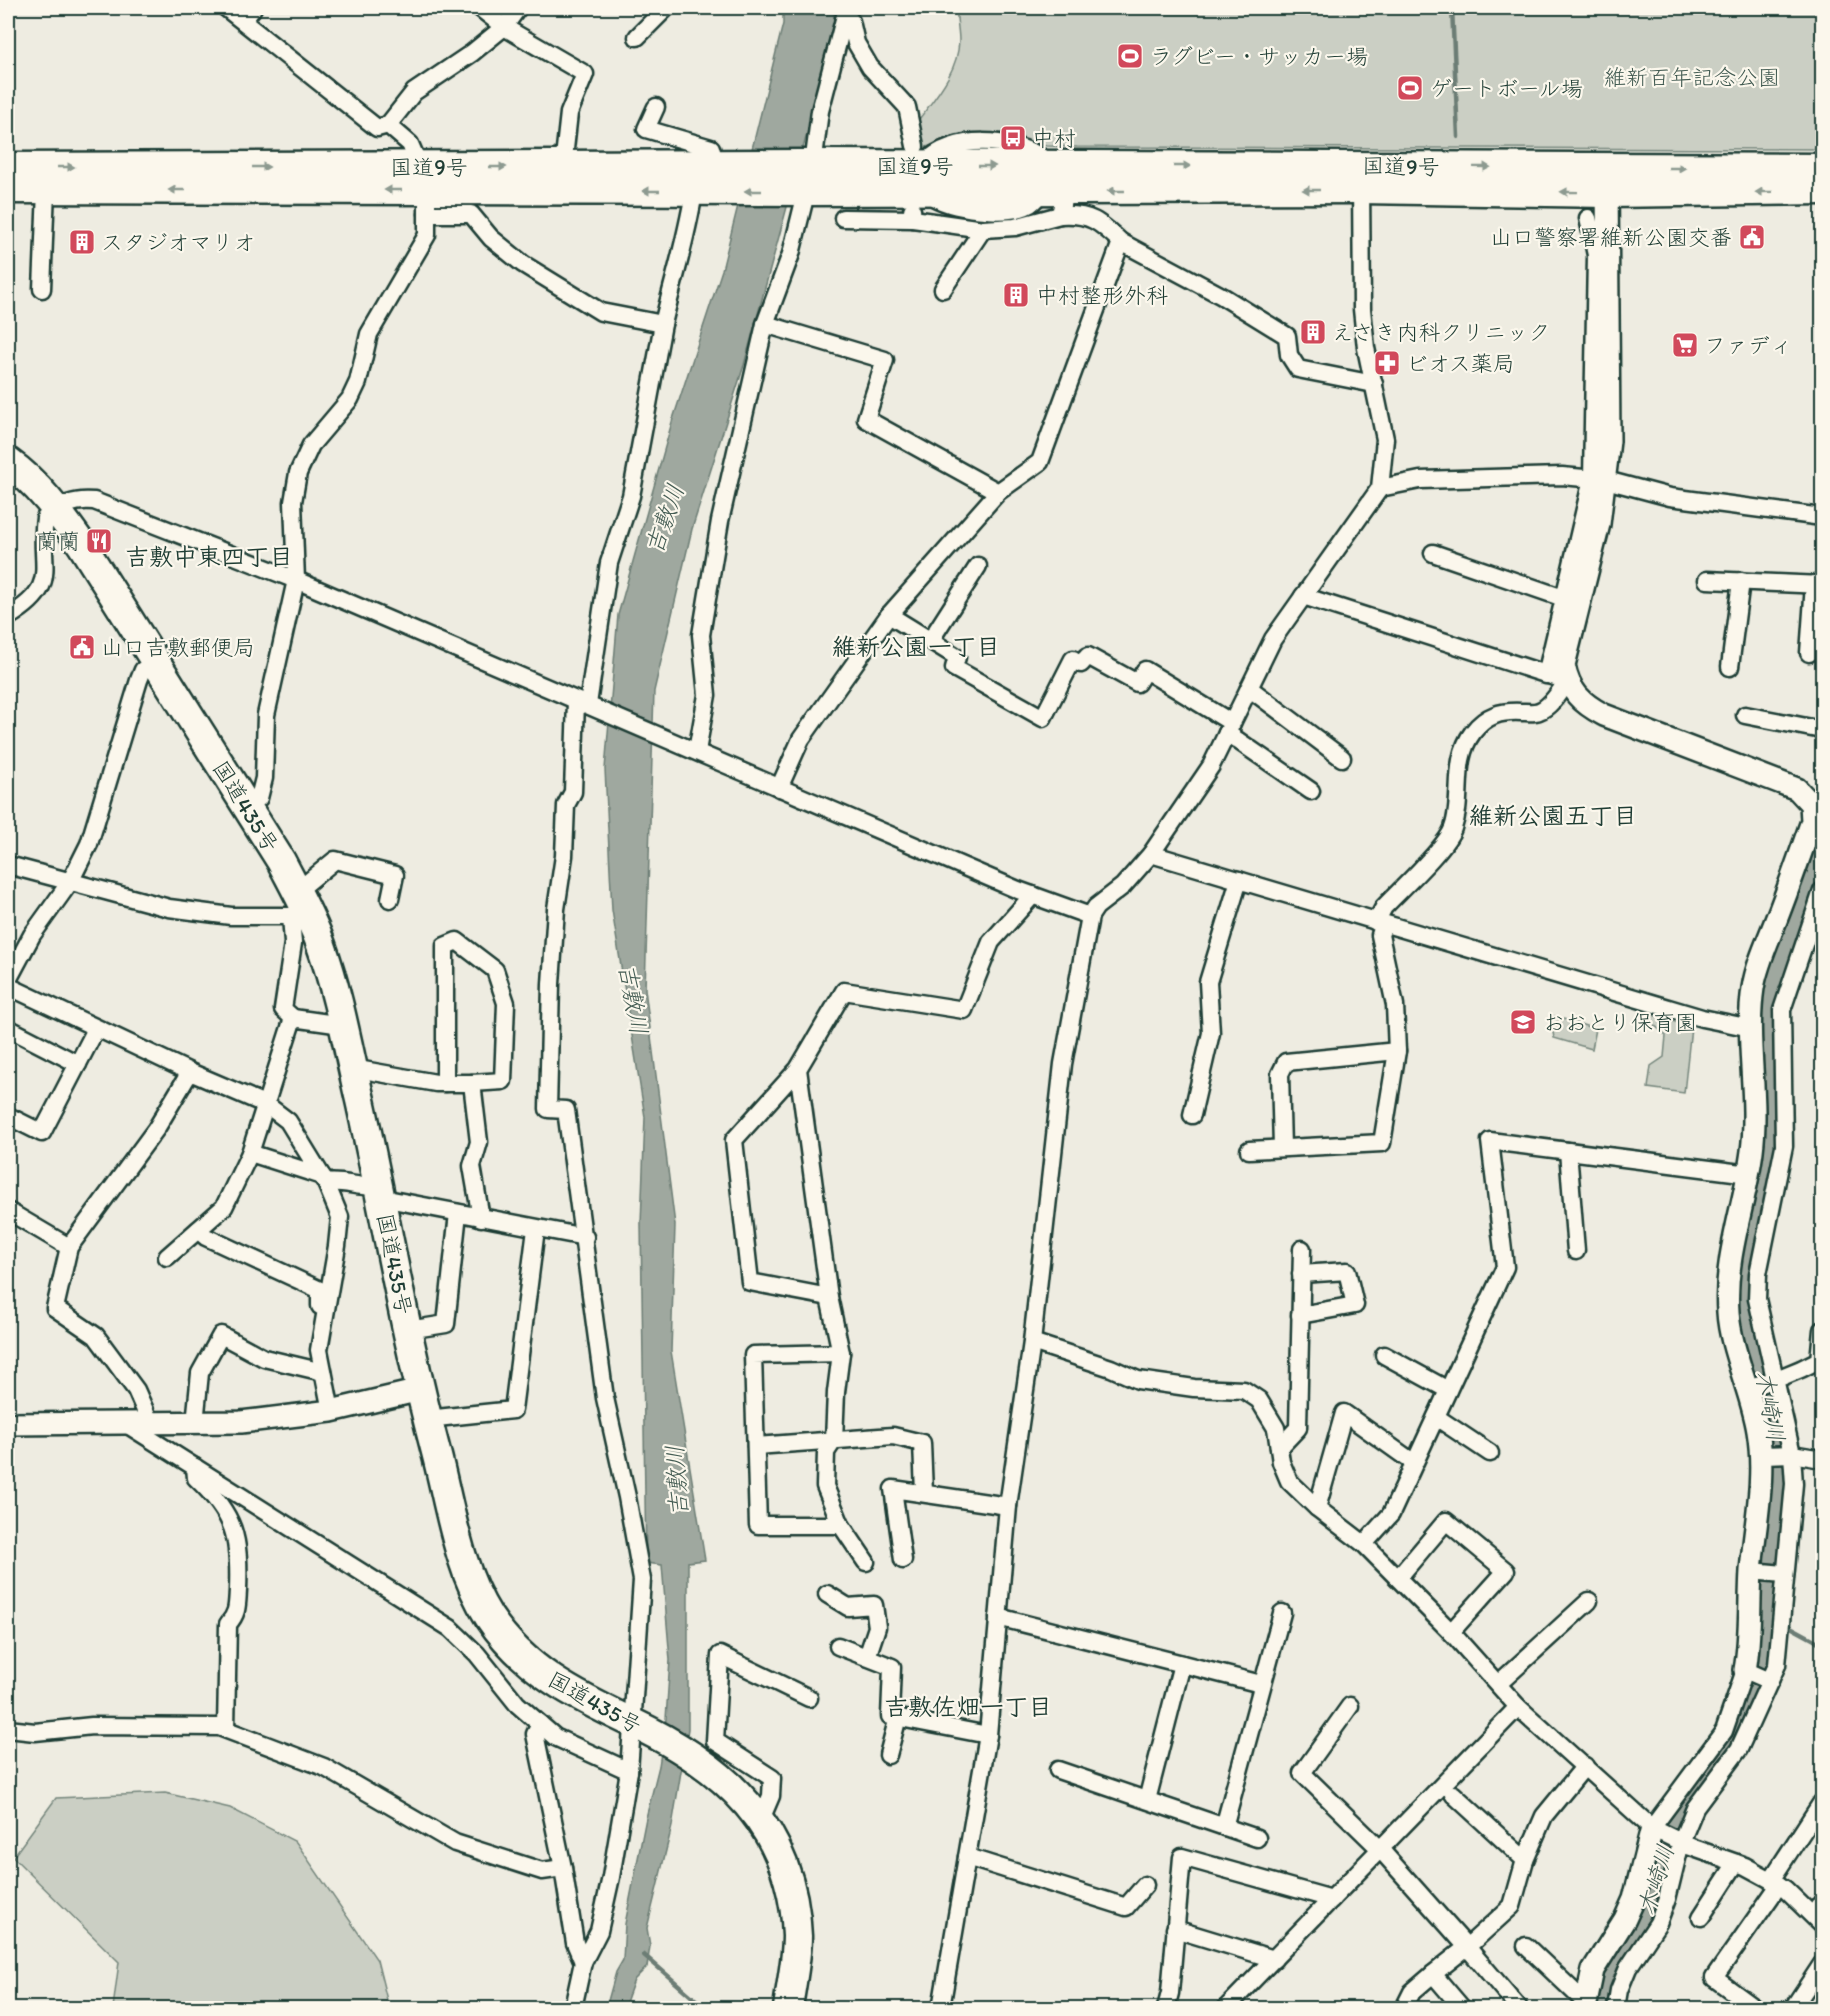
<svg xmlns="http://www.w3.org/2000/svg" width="1830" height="2016" font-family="Itim,'Klee One',sans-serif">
	<rect width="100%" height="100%" fill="#eeece1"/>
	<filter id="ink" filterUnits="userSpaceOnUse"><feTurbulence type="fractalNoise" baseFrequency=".0167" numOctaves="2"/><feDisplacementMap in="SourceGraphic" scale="12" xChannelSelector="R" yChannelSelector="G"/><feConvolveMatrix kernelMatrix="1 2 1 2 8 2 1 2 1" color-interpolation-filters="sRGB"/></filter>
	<g filter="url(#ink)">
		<g fill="#cbcfc4" stroke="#75867c" stroke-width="1.5">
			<path d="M957,8H1822V149L1077,147L1047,146L1002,133L969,134L923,148L914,119L920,118C937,95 958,71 959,41C959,30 956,19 957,8Z"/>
			<path d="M1650,1014L1691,1027L1684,1093L1648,1088L1651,1066L1664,1057L1666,1036L1648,1019Z"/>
			<path d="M1550,1015L1596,1029L1592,1049L1554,1038Z"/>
			<path d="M165,1793L230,1808L296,1842L377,1960L389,2008H113L119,1962L13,1857L56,1798Z"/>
		</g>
		<path fill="#9fa89f" stroke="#6c7d74" stroke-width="1.5" d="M783,8H834L833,38L744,365L692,529L654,691L645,989L675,1225L671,1351L705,1560L688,1562V1729L672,1826L647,1928L650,1946L647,1967L634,1980L624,2008H606L616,1972L623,1960L625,1924L646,1818L659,1766L666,1719L670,1660L662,1565L646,1563L641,1224L645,1117L612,910L605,769L618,615L672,422L722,270L783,24Z"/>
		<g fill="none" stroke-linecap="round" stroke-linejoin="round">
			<g stroke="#6c7d74" stroke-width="4.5">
				<path d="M1452,8L1458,137"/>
				<path d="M1785,1624L1822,1644"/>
				<path d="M644,1955L705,2008"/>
			</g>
			<path stroke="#9fa89f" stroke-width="26" d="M1607,2008L1612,1979L1638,1935L1659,1886L1673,1824L1732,1742L1749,1705L1768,1654L1781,1474L1780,1438L1751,1312L1750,1257L1769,1173L1777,1094L1771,1077L1770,1006L1782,958L1822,850"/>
			<defs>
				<g id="minor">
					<path d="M226,8L377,128L388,125L414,92L472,53L504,27L518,8"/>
					<path d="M480,8L504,27L585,74L569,113L563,167"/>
					<path d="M845,14L851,21L856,43L870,67L907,107L915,146"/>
					<path d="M244,20L253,8"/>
					<path d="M637,37L666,8"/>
					<path d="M656,107L646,129L711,148L716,166"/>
					<path d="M925,163C952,133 1014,138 1044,159"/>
					<path d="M930,195C950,209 1008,217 1030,204C1035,201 1039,195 1043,191"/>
					<path d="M912,210L913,219L983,229L1015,227L1060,215"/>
					<path d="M427,214H471L491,238L523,264L601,312L663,324L631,496L609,563L588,704"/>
					<path d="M843,218L913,219"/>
					<path d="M1121,242L1222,296L1287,336L1289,355L1298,369L1374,384"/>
					<path d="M42,289L46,190"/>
					<path d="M943,289L983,229"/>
					<path d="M663,324C674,277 689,231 695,185"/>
					<path d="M765,324L885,360L866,419L998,492"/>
					<path d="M1380,488L1420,480L1562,476L1606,480L1670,497L1822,517"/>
					<path d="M1433,553L1575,602"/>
					<path d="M1707,580L1822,585"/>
					<path d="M1303,596L1567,681C1560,691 1551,707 1539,711C1535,713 1526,712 1521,712C1501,711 1486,715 1473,732C1451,761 1464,797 1453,828C1447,847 1400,890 1384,907L1376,922"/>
					<path d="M889,615L957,657L954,668L1043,718L1073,659L1081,664L1088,656L1137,683L1145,670L1232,723"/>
					<path d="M8,617C62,585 38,568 45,518C61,505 74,499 94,501L296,580L1018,890L1090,916"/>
					<path d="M930,641L978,566"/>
					<path d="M1809,653L1814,584"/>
					<path d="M1730,667L1741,581"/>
					<path d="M1546,675L1592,479L1596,255L1588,218"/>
					<path d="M1249,688L1342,758"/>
					<path d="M1745,715L1822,730"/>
					<path d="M1227,733L1311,791"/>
					<path d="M697,751L707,695L701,635L720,521L765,324L791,254L813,165L820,111L847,8"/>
					<path d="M779,788L801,739L889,615L998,492L1040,462L1121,242C1100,222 1090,213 1060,215L1066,185"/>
					<path d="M247,805L259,798L264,778L266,715L296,580L293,502L298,473L311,445L350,399L358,382L369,334L427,235V190L420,167L410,144L388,125"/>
					<path d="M1151,854L1702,1018L1751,1028"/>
					<path d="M8,865L169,908L231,916H291L293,943L283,1009L293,1018"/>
					<path d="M295,888L307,883L335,860L395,875L390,899"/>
					<path d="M8,980L32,935L70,882L89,844L139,680L143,670L155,662"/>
					<path d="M8,986L190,1072L267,1105L288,1121L326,1183L340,1217L337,1246L319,1350L331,1411"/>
					<path d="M8,1028L78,1064"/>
					<path d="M352,1068L436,1083H472L479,1142L472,1166L481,1218"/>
					<path d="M798,1069L829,1297L750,1282L734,1140L798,1069L844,991L964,1010L991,942L1033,895"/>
					<path d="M445,1083V946L457,941L495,970L506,1003L503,1081L472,1083"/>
					<path d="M1192,1115L1211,1033L1208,982L1239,880"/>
					<path d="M8,1116L42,1133L96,1029"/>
					<path d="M1282,1147L1280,1074L1286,1062L1397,1051L1395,1005L1380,935L1384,924"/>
					<path d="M1249,1150L1382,1143L1397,1051"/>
					<path d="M1568,1151L1576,1251"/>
					<path d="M250,1153L322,1176"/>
					<path d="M326,1183C344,1180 361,1189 379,1186"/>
					<path d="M382,1198L585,1237"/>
					<path d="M8,1211L69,1247"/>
					<path d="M198,1230L206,1237L320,1290V1306"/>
					<path d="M167,1257L224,1207L250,1153L293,1018L342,1025"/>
					<path d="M829,1297L841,1353L753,1355L758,1525H841"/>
					<path d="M1300,1315L1355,1305L1347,1271L1301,1274"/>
					<path d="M408,1330L446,1324L458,1213"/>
					<path d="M1032,1342L1111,1368L1138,1380L1194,1388L1244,1390L1259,1400L1276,1428L1281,1462L1289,1481L1317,1508L1364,1544L1451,1632L1518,1707L1652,1828L1691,1847L1745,1866L1771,1880L1785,1889L1822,1925"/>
					<path d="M841,1353L836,1392L834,1440L826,1452L825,1486L841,1525L866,1562"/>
					<path d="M1384,1355L1448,1390"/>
					<path d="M1747,1388C1774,1380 1793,1374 1819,1360L1822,1330"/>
					<path d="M1436,1417L1490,1453"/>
					<path d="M427,1419L513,1410L536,1229"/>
					<path d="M195,1423L200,1373L221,1335L264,1358L323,1372"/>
					<path d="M151,1424L136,1390L96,1336L55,1308L69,1247L156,1129L190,1072"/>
					<path d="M128,1425L450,1628L477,1654L517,1704L555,1737L629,1771"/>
					<path d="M756,1446L893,1436L922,1443L924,1493"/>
					<path d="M1279,1448L1298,1428L1302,1249"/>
					<path d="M1761,1455L1792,1454L1822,1459"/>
					<path d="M195,1467L196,1478C235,1515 240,1537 238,1590C237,1605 238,1613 228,1624L226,1729"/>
					<path d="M1317,1508L1344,1413L1414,1463"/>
					<path d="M1364,1544L1391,1514L1505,1267L1490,1141L1749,1174"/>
					<path d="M903,1560L893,1489L1008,1506"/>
					<path d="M1751,1571L1784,1574"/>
					<path d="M1398,1578L1446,1521L1506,1571L1451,1632"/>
					<path d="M827,1594L848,1607L874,1605L877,1627L867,1657"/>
					<path d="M998,1617L1261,1684"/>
					<path d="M838,1646L892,1667L890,1716L988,1735"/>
					<path d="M1498,1684L1589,1601"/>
					<path d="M1350,1706L1302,1773L1380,1849L1467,1947L1433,1974L1462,2008"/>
					<path d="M540,1724L535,1734L563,1868L575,1943L583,1962"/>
					<path d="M8,1729L35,1732L92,1726L219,1727L324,1767L455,1843L542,1871L563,1868"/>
					<path d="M888,1755L898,1717"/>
					<path d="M1058,1770L1257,1838"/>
					<path d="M1453,1794L1525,1860"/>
					<path d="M1147,1800L1182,1664"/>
					<path d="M760,1822L771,1796L772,1778L715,1741L720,1655L809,1698"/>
					<path d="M1224,1827L1282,1613"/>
					<path d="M1652,1828L1724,1731L1745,1670L1770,1681"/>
					<path d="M967,1857L1126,1907L1145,1885"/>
					<path d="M1771,1880L1822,1802"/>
					<path d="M1814,1914L1822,1902"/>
					<path d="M1701,1917L1736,1863"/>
					<path d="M1175,1929L1274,1959"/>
					<path d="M1526,1946L1586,2003"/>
					<path d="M573,2008L583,1962L599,1931L611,1877L629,1771L642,1580L627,1497L605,1398L566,1110L548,1109L551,984L556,909L564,856L566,805L573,792L576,701"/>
					<path d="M941,2008L988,1735L1008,1506L1032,1342L1063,1064L1090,916L1096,907L1123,886L1151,854L1211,766L1273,639L1380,488L1385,439L1366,348L1362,309L1361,181"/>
					<path d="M1166,2008L1170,1993L1182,1857L1332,1899"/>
					<path d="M1226,2008L1518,1707"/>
					<path d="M1404,2008L1412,1992L1433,1974"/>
					<path d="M1519,2008L1467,1947L1512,1906L1525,1860L1544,1816L1585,1766"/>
					<path d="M1616,2008L1619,1990L1628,1968L1658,1923L1667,1899L1681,1842L1695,1808L1739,1749L1777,1665L1794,1484L1792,1454L1757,1299L1758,1274L1784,1146L1782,1010L1822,891"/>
					<path d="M1755,2008L1714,1978L1779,1885"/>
					<path d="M1793,2008L1822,1964"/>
				</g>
				<g id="tertiary">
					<path d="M1607,179L1609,441L1599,524L1564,665C1569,691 1581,703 1604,715L1797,789L1811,804L1812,821C1801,852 1790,884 1778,915C1769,939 1757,963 1753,988C1745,1042 1759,1097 1752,1151C1745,1206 1724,1256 1728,1312C1730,1349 1752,1393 1758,1431C1766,1478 1755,1524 1751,1571C1749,1604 1751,1637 1745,1670"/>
					<path d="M8,1424L241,1422L331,1411L420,1390"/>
					<path d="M1585,2008L1593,1970L1625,1919L1634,1899L1652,1828"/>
				</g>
				<g id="trunk">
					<path d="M8,167L803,164L1822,168"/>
					<path d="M8,189L806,191L1360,189L1607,193L1822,190"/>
					<path d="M8,462C39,484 60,514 82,545L281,861C295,888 311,916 321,945C339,995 348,1049 360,1100C386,1217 405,1336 436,1452C450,1506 458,1569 489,1617C524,1670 576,1696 631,1722C724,1766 793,1826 797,1936C797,1959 791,1985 788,2008"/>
				</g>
			</defs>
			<use href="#minor" stroke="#1f3d34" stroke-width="21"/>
			<use href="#tertiary" stroke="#1f3d34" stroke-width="26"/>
			<use href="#trunk" stroke="#1f3d34" stroke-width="33"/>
			<use href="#minor" stroke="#fbf7ec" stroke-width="16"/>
			<use href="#tertiary" stroke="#fbf7ec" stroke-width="21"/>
			<use href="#trunk" stroke="#fbf7ec" stroke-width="28"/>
		</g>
		<defs><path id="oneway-solid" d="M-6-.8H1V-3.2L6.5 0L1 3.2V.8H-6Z" transform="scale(1.5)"/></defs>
		<g fill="#8d9a90">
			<use href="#oneway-solid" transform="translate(987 166)"/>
			<use href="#oneway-solid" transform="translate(1182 166)"/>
			<use href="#oneway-solid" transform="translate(66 167)"/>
			<use href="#oneway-solid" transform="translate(261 167)"/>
			<use href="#oneway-solid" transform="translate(498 167)"/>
			<use href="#oneway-solid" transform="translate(1482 167) rotate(1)"/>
			<use href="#oneway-solid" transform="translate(1677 168)"/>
			<use href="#oneway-solid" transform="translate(177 190) rotate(-180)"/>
			<use href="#oneway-solid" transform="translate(393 190) rotate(-180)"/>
			<use href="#oneway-solid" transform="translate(1311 190) rotate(180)"/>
			<use href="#oneway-solid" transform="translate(651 191) rotate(-180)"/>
			<use href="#oneway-solid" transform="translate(753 191) rotate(-180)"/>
			<use href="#oneway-solid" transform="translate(1116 191) rotate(180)"/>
			<use href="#oneway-solid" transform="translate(1569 192) rotate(-179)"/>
			<use href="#oneway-solid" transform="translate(1764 192) rotate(179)"/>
		</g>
	</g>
	<defs>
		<symbol id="stadium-square" viewBox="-11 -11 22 22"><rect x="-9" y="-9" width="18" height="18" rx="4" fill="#d1495b" stroke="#fbf7ec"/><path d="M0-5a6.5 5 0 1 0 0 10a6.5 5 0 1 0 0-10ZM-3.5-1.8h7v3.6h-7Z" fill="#fff"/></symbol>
		<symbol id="bus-square" viewBox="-11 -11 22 22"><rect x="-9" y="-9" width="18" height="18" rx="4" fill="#d1495b" stroke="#fbf7ec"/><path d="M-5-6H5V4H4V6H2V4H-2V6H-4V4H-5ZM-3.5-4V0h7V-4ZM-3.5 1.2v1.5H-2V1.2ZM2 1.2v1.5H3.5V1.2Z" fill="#fff"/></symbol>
		<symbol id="civic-square" viewBox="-11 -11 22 22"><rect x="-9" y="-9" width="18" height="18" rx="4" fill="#d1495b" stroke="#fbf7ec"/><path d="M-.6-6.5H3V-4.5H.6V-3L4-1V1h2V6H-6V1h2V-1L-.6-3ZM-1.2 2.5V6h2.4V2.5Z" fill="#fff"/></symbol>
		<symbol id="building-square" viewBox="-11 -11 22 22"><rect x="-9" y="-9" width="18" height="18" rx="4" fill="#d1495b" stroke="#fbf7ec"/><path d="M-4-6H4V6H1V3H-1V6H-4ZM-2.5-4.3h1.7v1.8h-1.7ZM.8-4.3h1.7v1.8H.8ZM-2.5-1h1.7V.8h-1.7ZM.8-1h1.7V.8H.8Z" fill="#fff"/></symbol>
		<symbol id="supermarket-square" viewBox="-11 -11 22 22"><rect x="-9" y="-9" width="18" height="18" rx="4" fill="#d1495b" stroke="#fbf7ec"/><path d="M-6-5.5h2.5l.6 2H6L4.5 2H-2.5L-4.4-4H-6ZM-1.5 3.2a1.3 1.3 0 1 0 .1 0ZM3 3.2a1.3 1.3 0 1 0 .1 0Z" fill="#fff"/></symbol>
		<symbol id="pharmacy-square" viewBox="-11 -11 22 22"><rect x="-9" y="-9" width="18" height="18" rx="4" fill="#d1495b" stroke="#fbf7ec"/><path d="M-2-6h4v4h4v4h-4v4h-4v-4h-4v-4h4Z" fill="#fff"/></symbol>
		<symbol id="restaurant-square" viewBox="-11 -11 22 22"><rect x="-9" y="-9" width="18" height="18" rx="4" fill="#d1495b" stroke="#fbf7ec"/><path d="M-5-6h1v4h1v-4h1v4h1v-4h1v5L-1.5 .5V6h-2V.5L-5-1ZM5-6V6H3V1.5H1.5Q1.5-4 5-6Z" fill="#fff"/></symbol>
		<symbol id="school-square" viewBox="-11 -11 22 22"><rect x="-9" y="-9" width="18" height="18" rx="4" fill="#d1495b" stroke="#fbf7ec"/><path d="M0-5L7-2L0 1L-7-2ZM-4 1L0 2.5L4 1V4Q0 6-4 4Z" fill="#fff"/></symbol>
	</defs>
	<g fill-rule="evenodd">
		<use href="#stadium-square" x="1115" y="41" width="30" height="30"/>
		<use href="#stadium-square" x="1395" y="73" width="30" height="30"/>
		<use href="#bus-square" x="998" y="123" width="30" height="30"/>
		<use href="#civic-square" x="1737" y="222" width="30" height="30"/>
		<use href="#building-square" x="67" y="227" width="30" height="30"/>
		<use href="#building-square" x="1001" y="280" width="30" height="30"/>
		<use href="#building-square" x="1298" y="317" width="30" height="30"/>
		<use href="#supermarket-square" x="1670" y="330" width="30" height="30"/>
		<use href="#pharmacy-square" x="1372" y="348" width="30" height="30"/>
		<use href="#restaurant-square" x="84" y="526" width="30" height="30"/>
		<use href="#civic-square" x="67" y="632" width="30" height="30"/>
		<use href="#school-square" x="1508" y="1007" width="30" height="30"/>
	</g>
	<g text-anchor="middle" stroke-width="4.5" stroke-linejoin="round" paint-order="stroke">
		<g font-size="22" fill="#1f3d34" stroke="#fbf7ec" text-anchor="start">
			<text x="1150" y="64">ラグビー・サッカー場</text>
			<text x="1430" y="96">ゲートボール場</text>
			<text x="1032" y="146">中村</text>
			<text x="1732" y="245" text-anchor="end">山口警察署維新公園交番</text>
			<text x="101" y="250">スタジオマリオ</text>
			<text x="1036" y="303">中村整形外科</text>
			<text x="1332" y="340">えさき内科クリニック</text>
			<text x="1704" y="353">ファディ</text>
			<text x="1406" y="371">ビオス薬局</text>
			<text x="80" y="549" text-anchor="end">蘭蘭</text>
			<text x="101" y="655">山口吉敷郵便局</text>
			<text x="1543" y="1030">おおとり保育園</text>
		</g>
		<g font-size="22" fill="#415a51" stroke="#fbf7ec">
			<text x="1692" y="85">維新百年記念公園</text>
		</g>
		<g font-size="22" fill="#1f3d34" stroke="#fbf7ec">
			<text x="915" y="174">国道9号</text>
			<text transform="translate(1401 166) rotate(1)" y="8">国道9号</text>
			<text x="429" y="175">国道9号</text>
			<text transform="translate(246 806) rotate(58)" y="8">国道435号</text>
			<text transform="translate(395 1264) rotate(79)" y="8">国道435号</text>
			<text transform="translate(595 1702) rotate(29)" y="8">国道435号</text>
		</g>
		<g font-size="24" font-style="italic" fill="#455d54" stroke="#fbf7ec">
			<text transform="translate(665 519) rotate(-71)" y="8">吉敷川</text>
			<text transform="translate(633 999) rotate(80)" y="8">吉敷川</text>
			<text transform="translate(1770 1406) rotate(80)" y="8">木崎川</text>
			<text transform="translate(677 1481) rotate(-94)" y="8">吉敷川</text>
			<text transform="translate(1656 1880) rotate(-73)" y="8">木崎川</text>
		</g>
		<g font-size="24" font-weight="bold" fill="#1f3d34" stroke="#fbf7ec">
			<text x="209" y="565">吉敷中東四丁目</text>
			<text x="916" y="655">維新公園一丁目</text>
			<text x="1553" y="824">維新公園五丁目</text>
			<text x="968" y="1715">吉敷佐畑一丁目</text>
		</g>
	</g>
	<rect width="1830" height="2016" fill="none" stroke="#fbf7ec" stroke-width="30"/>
	<rect x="15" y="15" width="1800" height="1986" fill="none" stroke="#1f3d34" stroke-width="2" filter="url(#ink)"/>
</svg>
